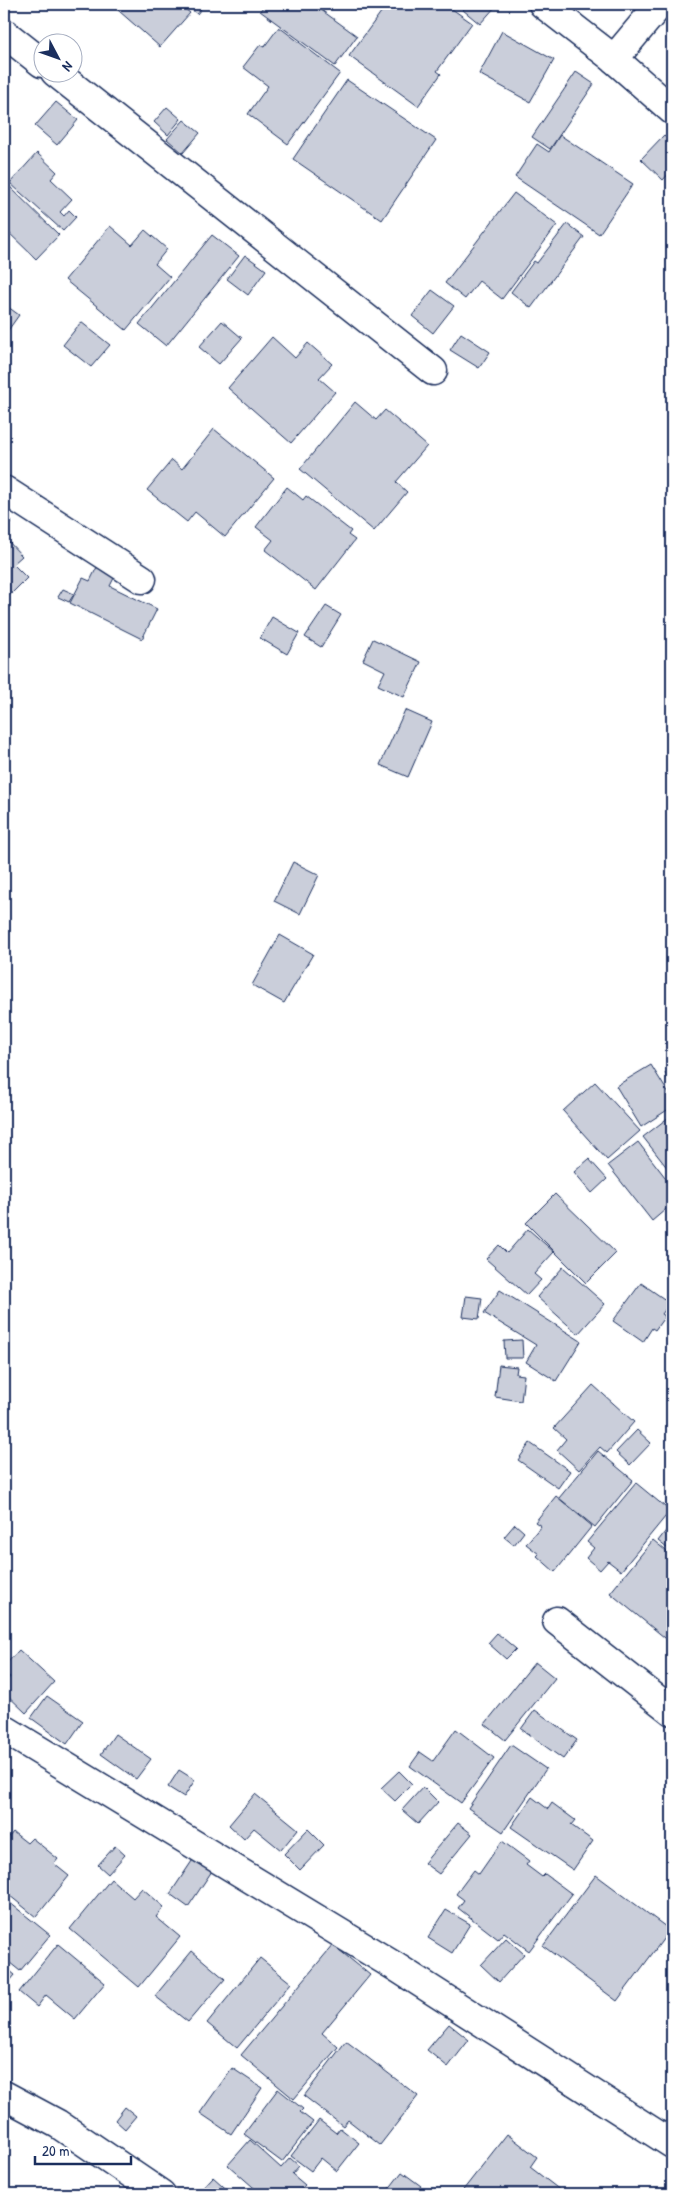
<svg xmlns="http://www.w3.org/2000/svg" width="676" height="2198" font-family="'Patrick Hand',sans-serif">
	<rect width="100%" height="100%" fill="#fff"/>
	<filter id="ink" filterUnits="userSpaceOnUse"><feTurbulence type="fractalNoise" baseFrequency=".02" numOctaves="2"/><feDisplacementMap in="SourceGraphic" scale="10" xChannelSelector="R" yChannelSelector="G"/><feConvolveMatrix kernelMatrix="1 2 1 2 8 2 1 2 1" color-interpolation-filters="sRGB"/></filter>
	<g filter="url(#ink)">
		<g fill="#caceda" stroke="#1b2f5e">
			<path d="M111,4H179L190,13L160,47Z"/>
			<path d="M185,4H205L197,14Z"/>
			<path d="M265,4H313L357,36L335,66L260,11Z"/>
			<path d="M387,4H445L472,23L437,71L441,74L418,106L349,56Z"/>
			<path d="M467,4H493L496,6L480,24L463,10Z"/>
			<path d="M279,27L340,73L288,144L248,114L268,86L243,67L260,45L264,47Z"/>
			<path d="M502,31L554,60L530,102L479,74Z"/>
			<path d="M576,72L594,84L550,149L532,137Z"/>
			<path d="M347,80L436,140L382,220L293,159Z"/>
			<path d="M56,102L78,120L57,145L35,126Z"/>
			<path d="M167,107L181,119L168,135L154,122Z"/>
			<path d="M184,120L200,133L183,153L167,139Z"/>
			<path d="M560,135L633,184L599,234L515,177L537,144L549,152Z"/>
			<path d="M664,135L672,142V170L663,180L641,159Z"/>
			<path d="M37,153L57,172L51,179L72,199L60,212L64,216L69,210L76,217L63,231L10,183Z"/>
			<path d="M4,181L59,235L36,259L4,228Z"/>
			<path d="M514,193L557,225L502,299L479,281L465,299L445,283Z"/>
			<path d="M567,224L584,237L531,308L511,292L534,261L537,263Z"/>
			<path d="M110,226L132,245L145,230L167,249L155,264L170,277L126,330L65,280Z"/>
			<path d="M212,235L239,256L166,346L139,324Z"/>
			<path d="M245,255L266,270L248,295L227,279Z"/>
			<path d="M432,290L454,306L433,333L412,316Z"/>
			<path d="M4,304L19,315L4,336Z"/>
			<path d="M222,321L242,338L219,364L199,347Z"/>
			<path d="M81,322L110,345L91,367L63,345Z"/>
			<path d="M461,333L490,352L479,368L450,350Z"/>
			<path d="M272,337L295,358L308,343L332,364L319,378L335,392L291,443L228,388Z"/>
			<path d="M355,402L376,420L385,410L427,446L396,482L407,492L374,531L300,469Z"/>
			<path d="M214,429L274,478L225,537L195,512L187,522L147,490L172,460L182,469Z"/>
			<path d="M287,487L303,500L306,496L351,531L348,535L355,540L316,590L265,550L273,540L256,527Z"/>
			<path d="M4,512L12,521L4,529Z"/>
			<path d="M7,540L22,556L13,564L27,578L4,601V543Z"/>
			<path d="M97,567L115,576L110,586L157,609L142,639L70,603L83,578L90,581Z"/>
			<path d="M63,589L74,594L69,602L58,597Z"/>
			<path d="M326,606L341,615L321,647L305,637Z"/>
			<path d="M272,617L299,633L287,654L260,638Z"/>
			<path d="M373,639L421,662L404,697L378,685L385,671L363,660Z"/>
			<path d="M405,710L432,722L408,777L380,765Z"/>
			<path d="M293,862L319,875L300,914L274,901Z"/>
			<path d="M280,935L313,954L284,1003L252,985Z"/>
			<path d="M651,1065L672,1099V1107L641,1127L616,1086Z"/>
			<path d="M672,1069V1089L665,1073Z"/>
			<path d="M595,1082L640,1131L607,1160L563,1111Z"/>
			<path d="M669,1117L672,1122V1174L643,1137Z"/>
			<path d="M638,1142L672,1186V1204L652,1221L608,1165Z"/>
			<path d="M589,1159L607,1179L592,1193L574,1172Z"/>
			<path d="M555,1194L616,1253L586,1283L526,1223Z"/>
			<path d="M528,1229L554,1252L534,1274L541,1280L527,1295L486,1259L499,1245L507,1253Z"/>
			<path d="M563,1267L605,1304L578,1334L537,1297Z"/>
			<path d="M641,1283L670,1303L662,1314L665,1316L655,1330L652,1328L643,1342L613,1321Z"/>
			<path d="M500,1290L581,1341L556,1381L526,1362L536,1345L484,1313Z"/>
			<path d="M466,1296L482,1298L479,1319L463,1317Z"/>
			<path d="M522,1340L523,1358H505L504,1341Z"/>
			<path d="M499,1365L517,1367L516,1374L524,1375L521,1401L495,1397Z"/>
			<path d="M593,1385L634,1422L607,1453L600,1447L579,1470L557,1450L566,1439L554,1428Z"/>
			<path d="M637,1430L651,1443L630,1465L616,1452Z"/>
			<path d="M530,1443L570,1471L558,1488L518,1460Z"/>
			<path d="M598,1451L633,1480L595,1527L559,1498Z"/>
			<path d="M636,1483L670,1511L621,1571L608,1561L600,1570L586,1558L594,1548L587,1542Z"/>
			<path d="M556,1496L592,1526L555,1572L537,1556L539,1554L526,1544L541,1526L535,1522Z"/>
			<path d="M672,1523V1552L658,1541Z"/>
			<path d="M515,1524L524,1532L514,1545L504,1537Z"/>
			<path d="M653,1540L672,1556V1640L670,1642L610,1593Z"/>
			<path d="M497,1633L516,1649L506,1659L488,1643Z"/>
			<path d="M19,1650L54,1682L26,1713L4,1692V1684L10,1677L4,1671V1666Z"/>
			<path d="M535,1662L555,1678L505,1740L485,1724Z"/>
			<path d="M47,1696L83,1721L67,1744L31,1718Z"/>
			<path d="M535,1710L577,1740L563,1759L521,1729Z"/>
			<path d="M456,1729L494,1758L461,1803L410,1766L420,1752L433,1761Z"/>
			<path d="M115,1734L151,1759L136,1779L101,1754Z"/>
			<path d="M511,1745L546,1769L503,1832L468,1808Z"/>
			<path d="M179,1770L195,1780L184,1797L168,1787Z"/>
			<path d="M399,1771L412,1784L395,1801L381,1788Z"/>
			<path d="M423,1787L438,1802L418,1824L402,1810Z"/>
			<path d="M255,1794L298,1829L281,1850L254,1828L244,1839L229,1825Z"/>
			<path d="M532,1797L548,1809L552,1803L575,1820L571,1825L593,1841L573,1870L511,1827Z"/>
			<path d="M458,1823L472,1834L439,1874L424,1863Z"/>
			<path d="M308,1829L324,1845L300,1870L284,1854Z"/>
			<path d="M13,1832L27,1843L32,1838L58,1859L54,1864L69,1876L36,1917L4,1891V1843Z"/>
			<path d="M502,1841L529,1861L526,1865L542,1877L545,1874L572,1894L529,1951L504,1932L498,1939L458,1908L464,1900L456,1894L474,1870L479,1874Z"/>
			<path d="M115,1846L125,1855L108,1874L98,1865Z"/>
			<path d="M194,1858L212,1871L188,1907L170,1894Z"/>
			<path d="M596,1875L670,1930L617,2001L543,1946Z"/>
			<path d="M111,1879L133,1898L142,1888L164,1907L156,1917L180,1937L139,1987L70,1929Z"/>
			<path d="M4,1898L50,1935L20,1971L4,1958Z"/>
			<path d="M446,1910L470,1924L452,1953L428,1938Z"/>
			<path d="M506,1938L524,1954L499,1982L481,1965Z"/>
			<path d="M58,1944L105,1983L75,2019L46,1995L37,2007L19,1992Z"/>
			<path d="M333,1945L370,1975L322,2033L338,2047L294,2099L241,2055Z"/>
			<path d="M192,1951L225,1979L188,2022L155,1996Z"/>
			<path d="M260,1958L291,1983L237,2048L207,2023Z"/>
			<path d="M4,1966L15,1975L4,1988Z"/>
			<path d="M449,2024L469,2040L448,2067L427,2050Z"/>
			<path d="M346,2041L418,2096L380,2145L348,2120L343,2126L304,2096Z"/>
			<path d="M232,2068L262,2088L231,2134L200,2113Z"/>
			<path d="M278,2089L303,2109L300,2112L313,2122L282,2162L244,2134Z"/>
			<path d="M125,2107L136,2116L125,2129L115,2120Z"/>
			<path d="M319,2120L336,2133L340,2128L359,2143L337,2171L321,2158L311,2171L291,2156Z"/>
			<path d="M507,2134L537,2157L530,2167L565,2194H460Z"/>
			<path d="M250,2140L281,2168L290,2158L299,2166L292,2174L305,2185L297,2194H261L228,2165Z"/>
			<path d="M402,2172L421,2186L415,2194H385Z"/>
			<path d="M213,2177L232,2194H197Z"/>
		</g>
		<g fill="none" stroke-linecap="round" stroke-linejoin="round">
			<defs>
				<g id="minor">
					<path d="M543,4L614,59L672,110"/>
					<path d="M4,33L42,63"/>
					<path d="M614,59L660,4"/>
					<path d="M55,72L433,371"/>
					<path d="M4,490L142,579"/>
					<path d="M557,1621L672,1711"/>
					<path d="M4,1729L396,1967L672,2144"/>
					<path d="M4,2095L58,2124L161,2194"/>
				</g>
			</defs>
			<use href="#minor" stroke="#1b2f5e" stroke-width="31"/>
			<use href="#minor" stroke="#fff" stroke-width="28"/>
		</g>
	</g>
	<rect width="676" height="2198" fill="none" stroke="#fff" stroke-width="20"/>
	<rect x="10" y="10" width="656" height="2178" fill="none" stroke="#1b2f5e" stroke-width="2" filter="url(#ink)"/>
	<g transform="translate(58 58) rotate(131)"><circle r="24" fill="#ffffff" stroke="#a4acbf"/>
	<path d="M0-4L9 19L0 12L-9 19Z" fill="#1b2f5e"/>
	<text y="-8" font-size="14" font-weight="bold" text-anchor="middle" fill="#1b2f5e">N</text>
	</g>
	<path d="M35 2156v8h96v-8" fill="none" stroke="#1b2f5e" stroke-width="2.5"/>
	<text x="42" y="2156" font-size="15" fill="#1b2f5e" stroke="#ffffff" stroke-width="4" paint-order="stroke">20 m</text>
</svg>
